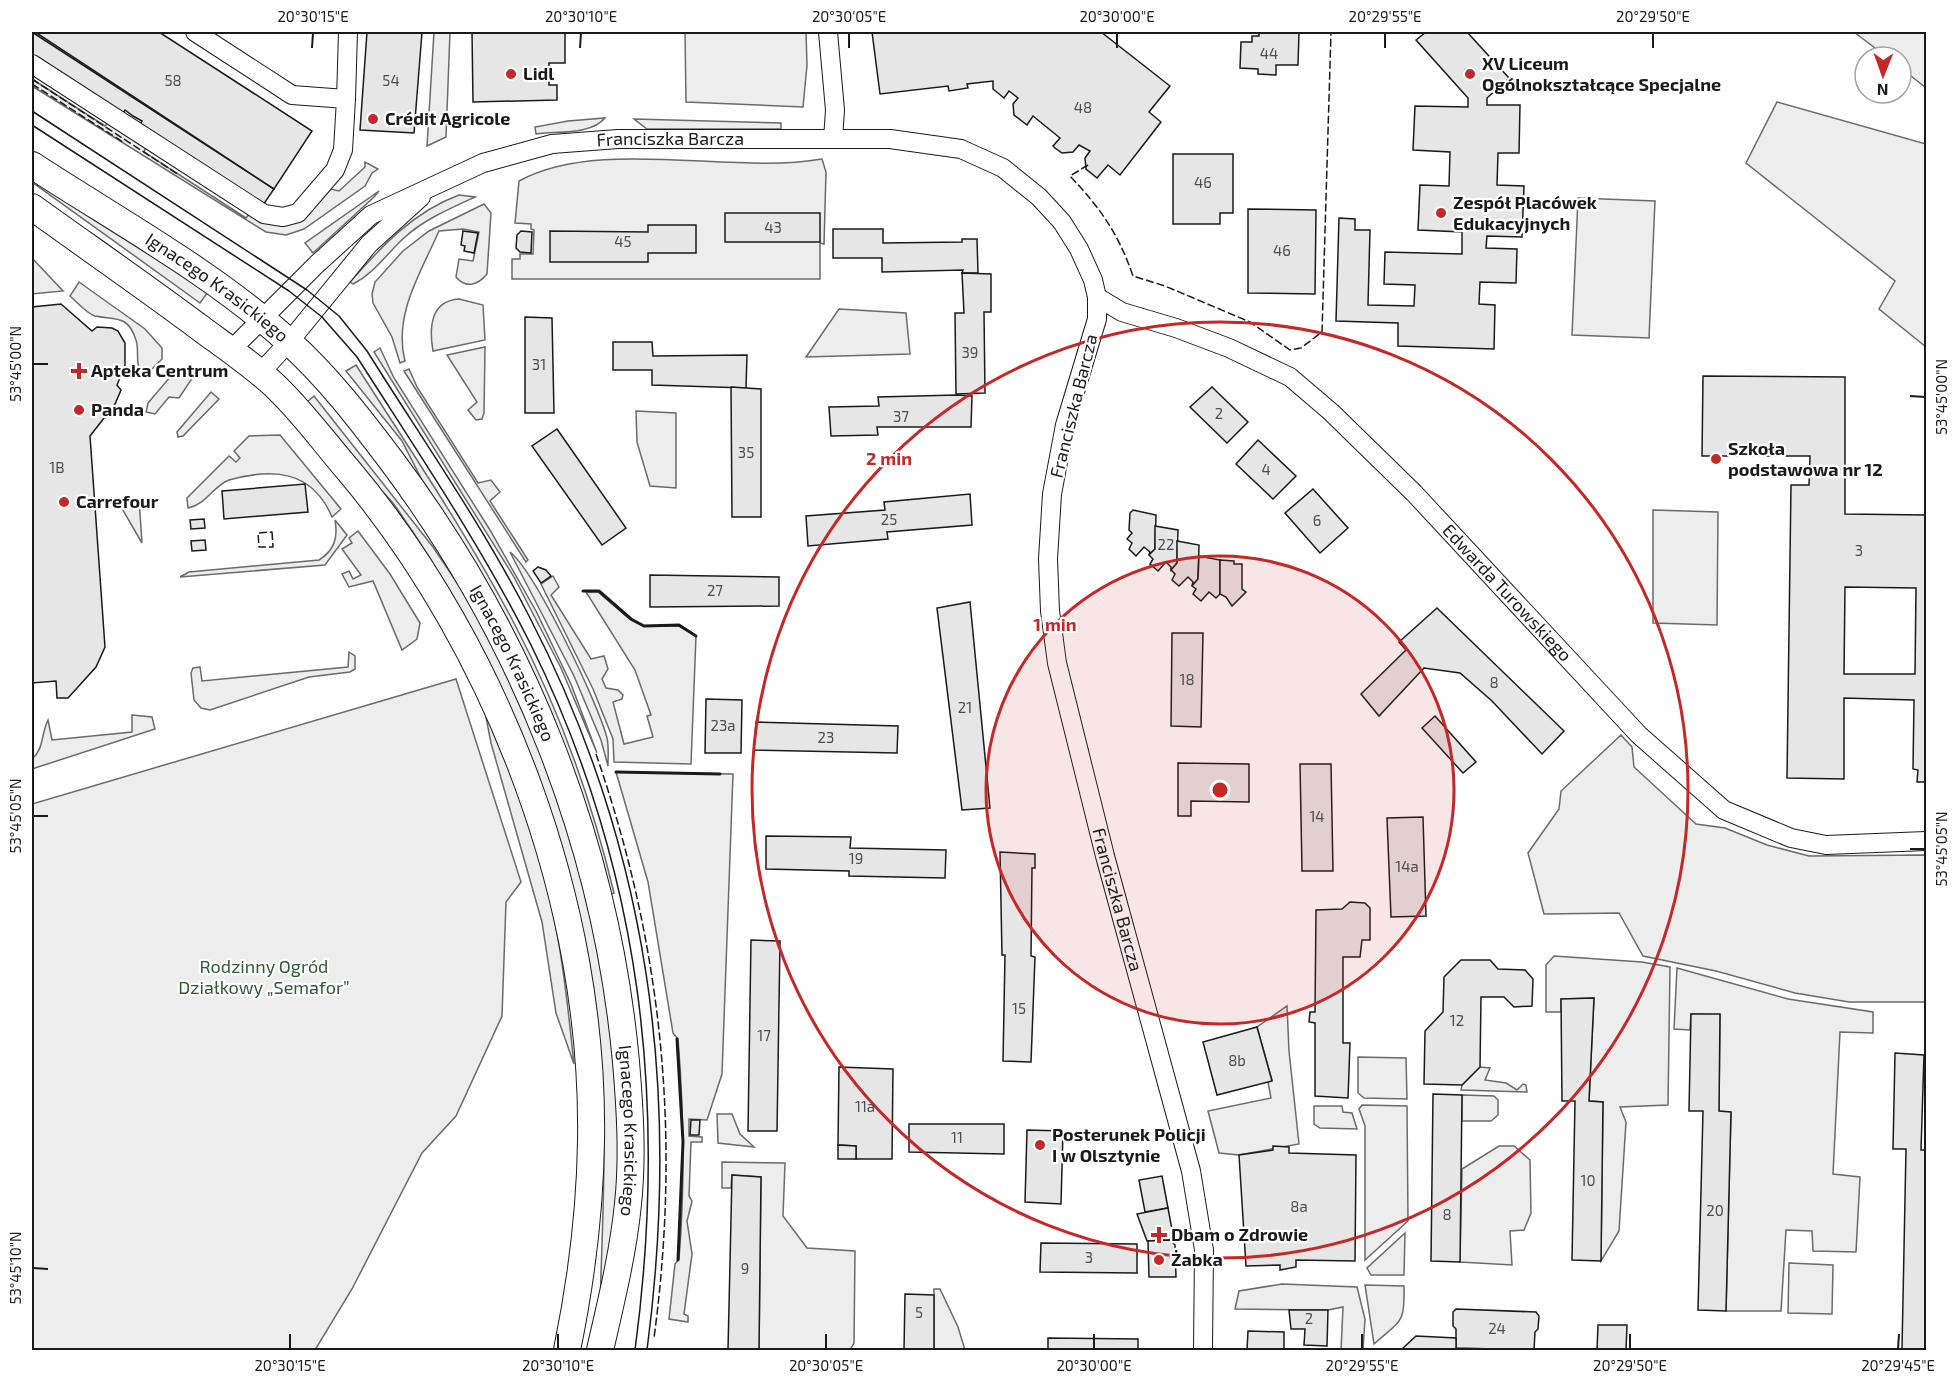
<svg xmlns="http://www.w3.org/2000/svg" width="1958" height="1382" font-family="'Exo 2',sans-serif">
	<rect width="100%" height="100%" fill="#fff"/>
	<g fill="#ededed" stroke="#6a6a6a" stroke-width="1.5">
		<path d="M434,32H450L446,137L427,146Z"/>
		<path d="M685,32H806L807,65L803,107L686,102Z"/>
		<path d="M1854,32H1926V88L1901,68V57H1887Z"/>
		<path d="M32,79L105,126L110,121L147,145L144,152L246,218L251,212L303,215L331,189L339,191L365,167V162L378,169L372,173L365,186L304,229L286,235L266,232L32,86Z"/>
		<path d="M1777,102L1926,144V347L1879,309L1895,281L1746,163Z"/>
		<path d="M605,118C591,135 557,131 536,134L535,127L568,121Z"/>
		<path d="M634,119L781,123V129H647Z"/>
		<path d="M822,159L826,172L824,244L820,243V279H512V259H520V254H533L534,230L531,229V224L515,223L519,181C600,137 732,175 822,159Z"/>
		<path d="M32,178L208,292L200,303L32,182Z"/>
		<path d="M379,191L374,197L313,253L305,243Z"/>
		<path d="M459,195L475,197C451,208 425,219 405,237C387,253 375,273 353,284L350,282C382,246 413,212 459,195Z"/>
		<path d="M1578,198L1655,201L1649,338L1572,335Z"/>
		<path d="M484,204L491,213L487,274C478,285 466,289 456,277L459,259L473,261L479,232L463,229L439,231C421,272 393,315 405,361L400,363L392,337L373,303L372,294L375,282L403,251L429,231Z"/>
		<path d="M32,258L63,291L32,294Z"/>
		<path d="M79,282L145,329L162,348V359L151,370H144L139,368C136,359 139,349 136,340C128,314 114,320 95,316C87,314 77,302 70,296Z"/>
		<path d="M459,299L483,305L485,340L433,351C429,328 430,301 459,299Z"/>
		<path d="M839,309L906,313L910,354L806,357Z"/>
		<path d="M485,347L484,413L482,419L476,420L468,410L477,402L447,355Z"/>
		<path d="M380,348L394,378L490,530L536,611L571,684L597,753L561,668L514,577L374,352Z"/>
		<path d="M356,365C410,450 468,535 515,625C559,709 592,801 614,893L609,895L458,535L423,482L402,441L346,371Z"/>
		<path d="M180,368L193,377L179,398L169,397L155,414L146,412L148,403L176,370Z"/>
		<path d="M409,369L417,387L478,483L491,480L500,492L490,501L528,560L526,562L404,371Z"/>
		<path d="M211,392L219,399L183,436L178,437L177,432Z"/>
		<path d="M314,396L433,547L468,599L509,670L582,864L609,1001L619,1125L617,1204L600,1307C602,1230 607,1152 601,1075C585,868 516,680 398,510C391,499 384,494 376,485C354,457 331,429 307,402Z"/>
		<path d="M636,411L676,413V488L650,486L637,442Z"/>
		<path d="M280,435L341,509L332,517C312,470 273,468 229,480C213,486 206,505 188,508L187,498L229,456L236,462L240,458L234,451L249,436Z"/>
		<path d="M139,499L142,543L117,500Z"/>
		<path d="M1653,510L1718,512L1717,625L1653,623Z"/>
		<path d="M335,520L347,535L325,565L180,577L189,572L319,560C335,550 338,537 335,520Z"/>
		<path d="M358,531L390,574L420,623L417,639L402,650L373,581L349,587L342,574L349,571L353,579L361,575L342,549L352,543L349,538Z"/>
		<path d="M510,552C536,573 598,703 607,738C609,747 608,757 608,766L601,740L574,676Z"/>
		<path d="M553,576L559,587L551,595L591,659L604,656L608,669L602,679L606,688L618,690L623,695L622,699L613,702L624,744L653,737L647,716L651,715L635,670L586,592H598L631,620L643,626H679L696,636L691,764L614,762L613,739L593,689L541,584Z"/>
		<path d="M349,652L355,656V669L350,672L309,677L210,710L201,708L194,700L191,673L193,668L200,667L202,681L348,667Z"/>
		<path d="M456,679L521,882L506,902L502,1016L456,1116L422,1153L352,1289L315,1350H32V804Z"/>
		<path d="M485,712C515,780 543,855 556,928C565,973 569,1019 574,1064L556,1013L542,922L491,743Z"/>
		<path d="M132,715L152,717L155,729L32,769V759C44,749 41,734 48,720L52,740L132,732Z"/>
		<path d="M1621,735L1632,747L1634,767L1696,824L1725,828L1767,845L1809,856L1926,855V1002H1849L1795,993L1716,971L1643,956L1619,913L1544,914L1528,853L1559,809L1561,791Z"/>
		<path d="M616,772L733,774L722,1074L707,1120L689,1119V1136L702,1137V1142H691L689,1196L692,1201L687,1221L692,1254L684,1314L688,1316V1322L669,1319L675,1264L679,1259C685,1186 684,1113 678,1039L673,1033L648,882Z"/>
		<path d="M1554,956L1642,962L1670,967L1668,1105L1620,1107L1626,1122L1619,1231L1601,1261L1603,1102L1589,1101L1594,998L1561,999V1012H1546V965Z"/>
		<path d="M1677,968L1788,999L1873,1012V1033L1840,1032L1833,1174L1860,1177L1856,1252L1813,1251L1812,1231L1786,1230L1781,1311H1726L1731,1113L1719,1111L1720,1015L1691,1014L1690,1030L1674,1029Z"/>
		<path d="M1287,1006L1289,1051L1299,1144L1239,1155L1219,1153L1208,1111L1271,1098L1268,1082L1272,1080L1257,1027Z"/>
		<path d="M1358,1057L1406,1058L1407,1099L1364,1098L1358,1093Z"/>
		<path d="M1480,1067L1490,1068L1485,1080L1506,1083L1517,1090L1523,1084L1526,1085L1527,1092L1461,1090L1462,1085Z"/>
		<path d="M1462,1095L1494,1096L1498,1100V1115L1491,1121H1462Z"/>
		<path d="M1362,1105L1407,1106L1408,1221L1365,1260V1126L1359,1109Z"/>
		<path d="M1314,1106H1342L1343,1112L1352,1113L1357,1129L1320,1128L1314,1124Z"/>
		<path d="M717,1114H732L740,1134L754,1147L718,1143Z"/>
		<path d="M1499,1146H1514L1530,1160L1531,1213L1524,1230L1510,1231L1512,1265L1460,1262L1462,1169Z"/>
		<path d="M722,1162L785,1163L783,1216L807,1248L855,1251L854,1343L850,1350H759L761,1177L732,1175L731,1188H722Z"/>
		<path d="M1405,1233L1404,1275H1371L1367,1268Z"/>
		<path d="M1789,1263L1833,1265L1832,1314L1788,1313Z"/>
		<path d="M1282,1284L1357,1287L1365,1319L1363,1350H1341L1343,1307L1328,1310L1235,1309L1239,1291Z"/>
		<path d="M1365,1285L1404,1286C1405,1324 1401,1320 1374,1344Z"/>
		<path d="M934,1289H940L958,1327L965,1350H934Z"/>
	</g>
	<g fill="#e6e6e6" stroke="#1a1a1a" stroke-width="1.5" fill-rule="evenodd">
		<path d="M32,32L274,189L261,208L138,127L142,121L133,116L125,110L121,116L32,56Z"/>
		<path d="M35,32H159L312,131L274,189Z"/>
		<path d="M367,32H422L414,133L360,130Z"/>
		<path d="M472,32H565V63H549V85H557V100L473,102Z"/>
		<path d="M872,32H1101L1170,86L1149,112L1161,122L1120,175L1108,165L1097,178L1086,169L1085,158L1090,151L1079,145L1073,152L1062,153L1055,148L1053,146L1060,138L1033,116L1027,125L1014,115L1013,104L1018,98L1009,91L1004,98L993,89V81L967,84L968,88L949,91L948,86L880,94Z"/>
		<path d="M1259,32H1299L1298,65H1276V75L1258,74V69L1240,68L1241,42H1252V36H1259Z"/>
		<path d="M1426,32H1467L1509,78L1487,98V105H1520L1519,153H1498L1497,185L1524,186L1522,237L1487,236L1486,248L1517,249L1516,283L1480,282L1479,304L1495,305L1494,349L1398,346V323L1336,321L1339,218L1355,219V230H1370L1368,305L1414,306L1415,285L1384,284L1385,252L1462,254V232L1418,230L1420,185L1449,186L1450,152L1413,150L1415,106L1468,107V98L1416,40Z"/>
		<path d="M1173,154H1233V213H1220V224H1173Z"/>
		<path d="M1248,209L1316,210L1315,294L1248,293Z"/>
		<rect x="725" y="213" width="95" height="29"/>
		<path d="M648,225H696V253H648V262H550V231L648,232Z"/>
		<path d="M833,229H883V243L962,242V239H977L978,273H962L963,270L882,272V258H833Z"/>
		<path d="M463,231L478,233L474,253L464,251L465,246L461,245Z"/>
		<path d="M521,231L532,232L531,253L520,252L516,248L517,235Z"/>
		<path d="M962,273L991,274V312H984L985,393L956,394L955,313H964Z"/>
		<path d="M61,304L92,331L97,327L112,328L118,331L125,343V365L117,385L121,390L115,404L90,436L105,647L96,667L68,698H57L56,681L32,683V307Z"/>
		<path d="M525,317L552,318L554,413H525Z"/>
		<path d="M613,342H652L653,356L747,355L746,388L652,385V370H613Z"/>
		<path d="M1703,376L1845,377V514L1926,515V782H1917L1918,770L1913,769L1914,700L1844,698V779L1787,778L1791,485H1809L1810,456H1702ZM1845,587L1916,588L1915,674H1844Z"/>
		<path d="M731,387L761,389V517H732Z"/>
		<path d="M1212,387L1248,422L1227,443L1190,407Z"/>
		<path d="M957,395L972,396L971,427H877L878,435L831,436L829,407L879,406L878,397Z"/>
		<path d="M557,429L626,528L602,545L532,446Z"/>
		<path d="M1258,440L1296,476L1273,499L1236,464Z"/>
		<path d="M305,484L308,512L224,519L222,491Z"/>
		<path d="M1313,489L1348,528L1320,553L1285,513Z"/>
		<path d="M970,494L972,525L887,532L888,539L808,546L806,516L885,510L884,502Z"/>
		<path d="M1133,510L1156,515L1155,549L1149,555L1150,552L1144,547L1136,556L1129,549L1132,543L1127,539L1132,533L1129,530L1130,513Z"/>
		<path d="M204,519L205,528L191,529L190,520Z"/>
		<path d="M1155,526L1178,530L1177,563L1171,570V567L1166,562L1158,571L1150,564L1153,559L1149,555L1155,549Z"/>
		<path d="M205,540L206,550L192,551L191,541Z"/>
		<path d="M1177,541L1199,545L1198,579L1192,586L1193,582L1188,577L1179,586L1172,580L1175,574L1171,570L1177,563Z"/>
		<path d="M1199,556L1220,560V594L1216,598L1209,592L1201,601L1193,594L1196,589L1192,586L1198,579Z"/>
		<path d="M1220,560L1234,561V564H1242V589L1246,592L1232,606L1226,597L1220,594Z"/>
		<path d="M538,567L546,570L551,576L541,583L533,571Z"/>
		<path d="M650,575L779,577V606L650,607Z"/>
		<path d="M970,602L990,808L962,810L937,608Z"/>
		<path d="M1437,608L1564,731L1542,754L1492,701L1460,673L1424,668L1379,716L1361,694L1406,650L1399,642Z"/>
		<path d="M1172,633H1203L1201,727L1171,726Z"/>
		<path d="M706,699L742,700L741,753H705Z"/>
		<path d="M1435,716L1476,762L1463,773L1422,728Z"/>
		<path d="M756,722L898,726L897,753L754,750Z"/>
		<path d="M1178,763L1249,764V802L1191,801V816H1178Z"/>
		<path d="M1300,764H1331L1333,871H1302Z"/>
		<path d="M1423,817L1426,916L1391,917L1387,818Z"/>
		<path d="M766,836L851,837L850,848L946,850L945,878L849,876V871L766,869Z"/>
		<path d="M1000,852L1035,854V868H1032L1031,956L1035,957L1031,1062L1003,1061L1005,955H1002Z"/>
		<path d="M1350,902L1365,903L1370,908V940H1362L1360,957H1343V1043H1350L1348,1098L1315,1096V1023L1309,1022L1310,1012H1315L1316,910L1342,909Z"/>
		<path d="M751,940L780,941L777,1131H748Z"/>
		<path d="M1461,960H1490L1498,969L1525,970L1533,979L1532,1006L1514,1007L1504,997H1481L1480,1067L1462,1085L1424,1084L1425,1031L1443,1012L1444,977Z"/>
		<path d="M1594,998L1589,1101L1603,1102L1601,1261L1572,1260L1575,1101H1562L1561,999Z"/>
		<path d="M1691,1014H1720L1719,1111L1731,1112L1726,1311L1698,1310L1703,1111H1689Z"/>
		<path d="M1257,1027L1272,1081L1217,1095L1203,1042Z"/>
		<path d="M1895,1053L1924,1055L1921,1150H1926V1350L1902,1349L1906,1149H1893Z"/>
		<path d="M839,1067L893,1069L892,1159H856V1146L838,1145Z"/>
		<path d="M1433,1094L1462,1095L1460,1262L1431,1261Z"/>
		<path d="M691,1120H700L699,1135H690Z"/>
		<path d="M909,1124H1004V1154L909,1152Z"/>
		<path d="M1027,1130L1063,1131L1061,1204L1025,1202Z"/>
		<path d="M838,1145L856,1146V1159H838Z"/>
		<path d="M1273,1146L1289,1147V1153L1356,1155L1355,1261L1296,1260V1267L1280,1270V1265L1246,1266L1239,1155L1273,1150Z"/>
		<path d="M732,1175L761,1177L759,1350H728Z"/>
		<path d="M1162,1176L1168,1208L1145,1212L1139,1180Z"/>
		<path d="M1168,1208L1173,1235L1170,1240L1147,1241L1137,1214Z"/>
		<path d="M1170,1240L1175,1245L1176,1277H1149L1148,1241Z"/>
		<path d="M1041,1243L1137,1244V1273L1040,1272Z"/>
		<path d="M905,1294L934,1295V1350H904Z"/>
		<path d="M1456,1309L1536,1312L1539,1316L1538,1329L1535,1332L1534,1350L1456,1348V1329L1453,1326V1312Z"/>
		<path d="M1289,1310H1328L1327,1346L1304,1345L1305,1329H1291Z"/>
		<path d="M1598,1325H1627L1626,1350H1597Z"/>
		<path d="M1248,1331L1284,1332V1350H1247Z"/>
		<path d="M1416,1336L1456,1338V1350H1401Z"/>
		<path d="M1048,1338L1138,1339V1350H1048Z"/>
	</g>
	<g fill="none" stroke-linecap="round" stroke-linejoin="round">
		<defs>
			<g id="street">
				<path d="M828,32L835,110L833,139"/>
				<path d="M32,64L264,214L283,217L298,213L335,170L343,150L346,99L292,95L195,32"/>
				<path d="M346,99L348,32"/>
				<path id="s1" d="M1097,297L1122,312L1176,328L1229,348L1290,377L1331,412L1414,493L1639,735L1724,810L1791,838L1826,845L1926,841"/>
				<path id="s2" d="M231,350L317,264L371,215L483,163L552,144L618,139H890L961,149L1003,168L1039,197L1062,222L1079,249L1093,280L1097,297V319L1065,425L1052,494L1048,559L1050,611L1057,663L1105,856L1191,1171L1204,1250L1203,1350"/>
				<path d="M260,373L289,342L369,244L421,197"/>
			</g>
			<g id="secondary">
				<path id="s3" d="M32,165C116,220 215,274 289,342C328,377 360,419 391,460C523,636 606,843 626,1062C630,1109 633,1157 628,1204C623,1254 611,1302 600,1350"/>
				<path d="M32,207C89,248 147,288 203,330C226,347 251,364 273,384C301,410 324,442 349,471C500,651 595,905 591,1141C590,1212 581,1282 567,1350"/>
			</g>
		</defs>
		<use href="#street" stroke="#1a1a1a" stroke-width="20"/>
		<use href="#secondary" stroke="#1a1a1a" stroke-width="28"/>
		<use href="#street" stroke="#fff" stroke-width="18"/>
		<use href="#secondary" stroke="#fff" stroke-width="26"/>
		<g stroke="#1a1a1a" stroke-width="1.5">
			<path d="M32,111L307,290L339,316L367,351C422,439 482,524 529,616C650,850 681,1092 647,1350"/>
			<path d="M32,125L289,291L322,317L357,357C417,451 481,545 531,645C642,870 668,1104 635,1350"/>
		</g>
		<g stroke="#1a1a1a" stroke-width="1.5" stroke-dasharray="8 3" stroke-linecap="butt">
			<path d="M32,79L179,175"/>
			<path d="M32,84L123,142"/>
			<path d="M1088,165L1070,176C1101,209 1118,233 1133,276L1165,286L1250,322L1290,350L1301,348L1322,332L1331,32"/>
			<path d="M272,532L273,547H259L258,533Z"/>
			<path d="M596,754C663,947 681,1136 654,1338"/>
		</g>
		<g stroke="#1a1a1a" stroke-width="3">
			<path d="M583,591H599L631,619L644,626L679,625L696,636"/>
			<path d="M616,772L720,774"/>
			<path d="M677,1039L683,1142L678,1260"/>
		</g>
	</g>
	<path fill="none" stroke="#1a1a1a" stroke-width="2" d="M312,48L313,33M580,48L581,33M849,48V33M1117,48V33M1385,48V33M1653,48V33M33,364H48M1910,396L1925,397M33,816H48M1910,849H1925M33,1268L48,1269M290,1349V1334M558,1349V1334M826,1349V1334M1094,1349V1334M1362,1349V1334M1630,1349V1334M1898,1349L1899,1334"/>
	<circle cx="1220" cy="790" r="234" fill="#c62828" fill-opacity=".12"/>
	<g fill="none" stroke="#c62828" stroke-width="3">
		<circle cx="1220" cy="790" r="234"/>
		<circle cx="1220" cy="790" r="468"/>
	</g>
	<g fill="#c62828" stroke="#fff" stroke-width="2">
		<circle cx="511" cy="74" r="6"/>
		<circle cx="1470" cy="74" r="6"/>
		<circle cx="373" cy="119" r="6"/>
		<circle cx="1441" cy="213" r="6"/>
		<path d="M76 362h6v6h6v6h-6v6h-6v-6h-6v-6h6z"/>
		<circle cx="79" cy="410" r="6"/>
		<circle cx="1716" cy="459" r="6"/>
		<circle cx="64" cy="502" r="6"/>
		<circle cx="1040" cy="1145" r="6"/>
		<path d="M1156 1226h6v6h6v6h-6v6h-6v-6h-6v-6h6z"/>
		<circle cx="1159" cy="1260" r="6"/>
	</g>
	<g text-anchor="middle" stroke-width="4.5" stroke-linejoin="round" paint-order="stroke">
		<g font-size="15" fill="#4d4d4d">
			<text x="1269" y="59">44</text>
			<text x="173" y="86">58</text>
			<text x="391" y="86">54</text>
			<text x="1083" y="113">48</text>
			<text x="1203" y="188">46</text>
			<text x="773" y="233">43</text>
			<text x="623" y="247">45</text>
			<text x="1282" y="256">46</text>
			<text x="970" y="358">39</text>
			<text x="539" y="370">31</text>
			<text x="1219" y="419">2</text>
			<text x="901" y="422">37</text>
			<text x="746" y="458">35</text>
			<text x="57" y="473">1B</text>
			<text x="1266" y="475">4</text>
			<text x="889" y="525">25</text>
			<text x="1317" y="526">6</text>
			<text x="1166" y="550">22</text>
			<text x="1859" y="556">3</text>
			<text x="715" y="596">27</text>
			<text x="1187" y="685">18</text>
			<text x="1494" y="688">8</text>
			<text x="965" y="713">21</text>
			<text x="723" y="731">23a</text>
			<text x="826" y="743">23</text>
			<text x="1317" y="822">14</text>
			<text x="856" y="864">19</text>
			<text x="1407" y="872">14a</text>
			<text x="1019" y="1014">15</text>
			<text x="1457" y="1026">12</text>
			<text x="764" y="1041">17</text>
			<text x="1237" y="1066">8b</text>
			<text x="865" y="1112">11a</text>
			<text x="957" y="1143">11</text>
			<text x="1588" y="1186">10</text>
			<text x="1299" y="1212">8a</text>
			<text x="1715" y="1216">20</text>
			<text x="1447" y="1220">8</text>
			<text x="1089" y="1263">3</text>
			<text x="745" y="1274">9</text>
			<text x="919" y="1318">5</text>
			<text x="1309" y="1324">2</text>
			<text x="1497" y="1334">24</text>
		</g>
		<g font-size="18" font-weight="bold" fill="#1a1a1a" stroke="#fff" text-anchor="start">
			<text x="1482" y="70">XV Liceum<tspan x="1482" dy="21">Ogólnokształcące Specjalne</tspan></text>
			<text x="523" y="80">Lidl</text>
			<text x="385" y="125">Crédit Agricole</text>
			<text x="1453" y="209">Zespół Placówek<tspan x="1453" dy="21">Edukacyjnych</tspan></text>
			<text x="91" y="377">Apteka Centrum</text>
			<text x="91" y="416">Panda</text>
			<text x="1728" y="455">Szkoła<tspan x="1728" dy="21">podstawowa nr 12</tspan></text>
			<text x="76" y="508">Carrefour</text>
			<text x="1052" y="1141">Posterunek Policji<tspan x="1052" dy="21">I w Olsztynie</tspan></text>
			<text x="1171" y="1241">Dbam o Zdrowie</text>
			<text x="1171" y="1266">Żabka</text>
		</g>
		<g font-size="18" fill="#1a1a1a" stroke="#fff">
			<text dy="6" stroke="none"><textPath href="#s2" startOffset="508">Franciszka Barcza</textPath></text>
			<text dy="6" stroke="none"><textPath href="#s3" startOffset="222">Ignacego Krasickiego</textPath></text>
			<text transform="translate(1074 406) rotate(-76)" y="6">Franciszka Barcza</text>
			<text dy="6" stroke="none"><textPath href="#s1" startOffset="516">Edwarda Turowskiego</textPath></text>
			<text dy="6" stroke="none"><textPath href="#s3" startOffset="706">Ignacego Krasickiego</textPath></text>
			<text dy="6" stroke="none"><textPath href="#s2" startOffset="1626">Franciszka Barcza</textPath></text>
			<text dy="6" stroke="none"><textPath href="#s3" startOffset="1192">Ignacego Krasickiego</textPath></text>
		</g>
		<g font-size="18" fill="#2b5a34" stroke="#fff">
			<text x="264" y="973">Rodzinny Ogród<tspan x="264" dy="21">Działkowy „Semafor”</tspan></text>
		</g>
	</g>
	<circle cx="1220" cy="790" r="9" fill="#c62828" stroke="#fff" stroke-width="3"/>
	<g font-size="18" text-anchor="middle" font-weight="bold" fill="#c62828" stroke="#fff" stroke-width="4.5" stroke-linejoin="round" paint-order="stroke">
		<text x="889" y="465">2 min</text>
		<text x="1055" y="631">1 min</text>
	</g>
	<rect width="1958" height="1382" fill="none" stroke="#ffffff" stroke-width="66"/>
	<g transform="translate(1883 75) rotate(181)"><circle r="28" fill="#ffffff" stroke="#a3a3a3" stroke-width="1.5"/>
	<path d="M0-4.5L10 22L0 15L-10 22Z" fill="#c62828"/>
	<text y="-9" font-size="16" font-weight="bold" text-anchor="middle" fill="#1a1a1a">N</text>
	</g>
	<rect x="33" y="33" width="1892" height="1316" fill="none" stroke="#1a1a1a" stroke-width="2"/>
	<g font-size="15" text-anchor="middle" fill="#1a1a1a">
		<text x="313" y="22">20°30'15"E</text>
		<text x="581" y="22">20°30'10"E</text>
		<text x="849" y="22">20°30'05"E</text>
		<text x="1117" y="22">20°30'00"E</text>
		<text x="1385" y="22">20°29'55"E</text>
		<text x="1653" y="22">20°29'50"E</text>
		<text transform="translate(16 364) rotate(-90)" y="5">53°45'00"N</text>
		<text transform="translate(1942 397) rotate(-90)" y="5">53°45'00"N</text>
		<text transform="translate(16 816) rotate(-90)" y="5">53°45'05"N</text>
		<text transform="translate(1942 849) rotate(-90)" y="5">53°45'05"N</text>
		<text transform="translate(16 1268) rotate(-90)" y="5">53°45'10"N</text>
		<text x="290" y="1371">20°30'15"E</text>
		<text x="558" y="1371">20°30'10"E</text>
		<text x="826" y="1371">20°30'05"E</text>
		<text x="1094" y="1371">20°30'00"E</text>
		<text x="1362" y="1371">20°29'55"E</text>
		<text x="1630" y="1371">20°29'50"E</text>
		<text x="1898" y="1371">20°29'45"E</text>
	</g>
</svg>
